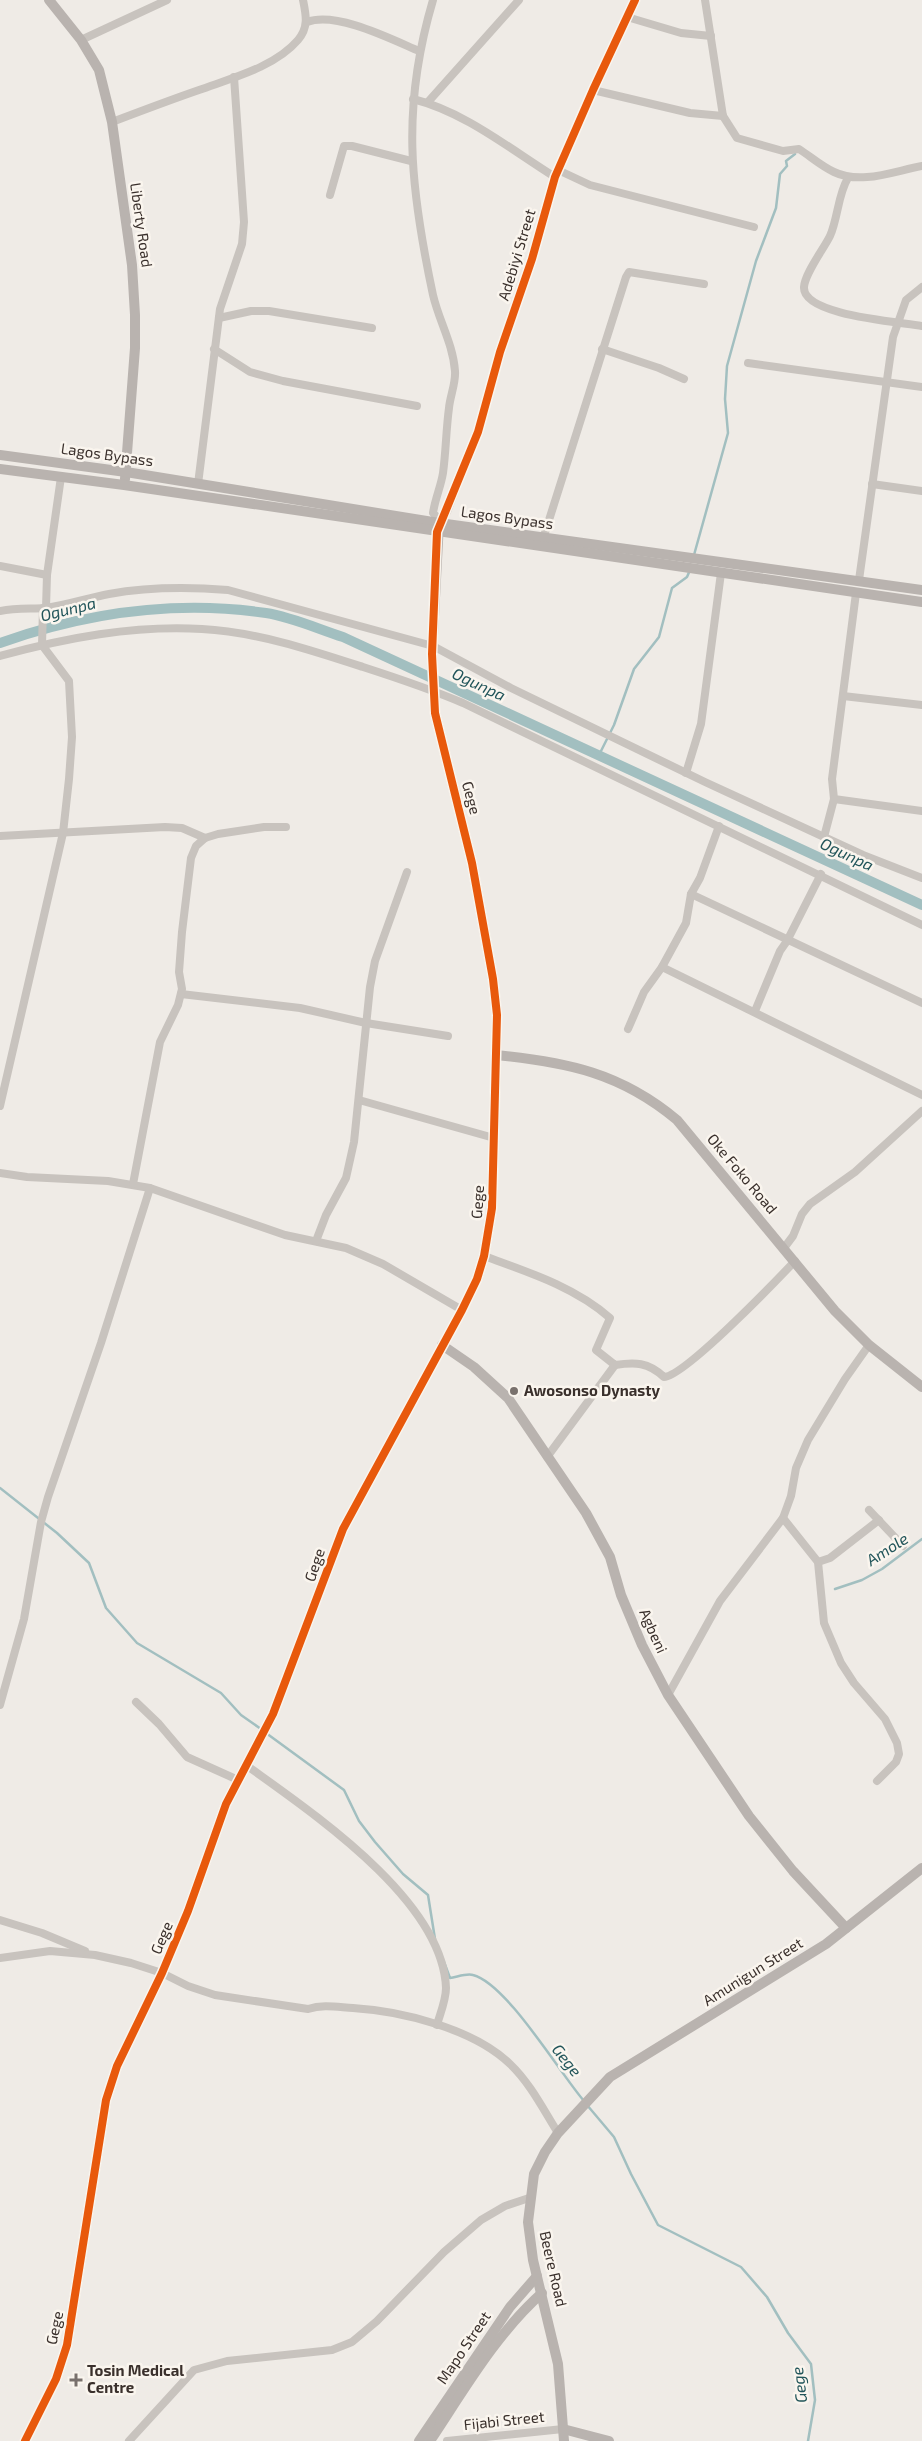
<svg xmlns="http://www.w3.org/2000/svg" width="922" height="2441" font-family="'Exo 2',sans-serif">
	<rect width="100%" height="100%" fill="#efebe6"/>
	<g fill="none" stroke-linecap="round" stroke-linejoin="round">
		<g stroke="#a2bfc0" stroke-width="2.5">
			<path d="M694,555L728,433L725,399L727,366L756,261L776,208L780,174L787,166L786,161L795,154"/>
			<path d="M599,755L614,725L634,669L659,637L672,588L687,577L690,570"/>
			<path d="M0,1488L57,1533L89,1563L106,1608L137,1643L221,1693L241,1715L261,1729"/>
			<path d="M835,1589L862,1580L882,1569L922,1539"/>
			<path d="M266,1733L344,1790L359,1821L375,1842L403,1874L428,1895L435,1939"/>
			<path d="M444,1962L450,1978C457,1977 467,1973 473,1975C507,1984 559,2072 584,2101"/>
			<path d="M587,2105L614,2137L631,2174L658,2225L741,2267L767,2297L788,2333L811,2364L815,2400L808,2441"/>
		</g>
		<path stroke="#a2bfc0" stroke-width="10" d="M0,643C85,613 176,600 266,613C292,617 318,629 343,637L922,905"/>
		<g stroke="#c8c3be" stroke-width="8">
			<path d="M433,0C401,108 410,187 433,295C439,321 453,344 455,371C456,383 450,396 449,408C446,430 446,451 443,473C441,486 435,499 433,513L440,520"/>
			<path d="M705,0L723,116L737,138L783,151L799,149C810,156 821,166 834,172C861,185 894,171 922,166"/>
			<path d="M627,17L681,33L711,36"/>
			<path d="M307,22C336,11 391,39 419,51"/>
			<path d="M81,40L167,0"/>
			<path d="M593,90L690,113L723,116"/>
			<path d="M413,99C465,112 510,149 555,177"/>
			<path d="M428,102L519,0"/>
			<path d="M112,122C141,111 170,100 199,90C232,78 275,67 298,40C309,27 306,15 303,0"/>
			<path d="M558,170L590,185L754,227"/>
			<path d="M848,178C838,194 838,218 830,236C823,250 805,273 804,287C802,316 902,322 922,326"/>
			<path d="M330,195L344,146H352L411,161"/>
			<path d="M219,318L251,311H269L372,328"/>
			<path d="M214,349L250,372L283,381L417,406"/>
			<path d="M602,349L659,368L684,379"/>
			<path d="M748,363L922,387"/>
			<path d="M198,484L220,309L242,244L244,222L234,77"/>
			<path d="M872,484L922,491"/>
			<path d="M439,523L447,512L478,432L500,352L532,259L555,177L593,90L635,0"/>
			<path d="M543,539L626,277L629,272L704,284"/>
			<path d="M0,566L47,575"/>
			<path d="M859,580L893,337L906,300L922,287"/>
			<path d="M856,593L832,779L834,799L922,811"/>
			<path d="M0,611C15,608 30,609 46,608C67,605 88,598 109,594C148,587 189,587 228,590L433,646L511,688L705,782L863,855L922,878"/>
			<path d="M0,656C65,638 133,625 202,629C257,632 311,650 363,667C397,678 430,689 463,703L922,925"/>
			<path d="M843,696L922,705"/>
			<path d="M686,773L701,724L721,573"/>
			<path d="M0,836L165,827L182,828L205,838"/>
			<path d="M824,837L834,799"/>
			<path d="M691,894L922,1003"/>
			<path d="M662,967L922,1095"/>
			<path d="M181,994L300,1008L366,1023L448,1036"/>
			<path d="M755,1011L780,951L787,941L821,874"/>
			<path d="M628,1029L644,992L662,967L686,923L691,894L700,878L719,826"/>
			<path d="M359,1100L494,1138"/>
			<path d="M0,1106L63,833L69,779L72,737L69,681L42,645L43,608H46L47,575L61,477"/>
			<path d="M0,1173L27,1177L108,1181L150,1188L285,1235L346,1248L383,1264L462,1310"/>
			<path d="M133,1184L160,1042L178,1005L182,989L179,972L182,932L191,858L196,846L205,838L218,834L264,827H286"/>
			<path d="M316,1241L326,1215L346,1178L354,1142L370,987L375,961L407,872"/>
			<path d="M784,1248L793,1236L802,1214L810,1204L855,1172L922,1111"/>
			<path d="M484,1256C528,1272 575,1287 610,1318L596,1350L615,1365C635,1362 648,1362 664,1377C685,1376 776,1281 795,1261"/>
			<path d="M547,1457L615,1365"/>
			<path d="M869,1510L903,1546"/>
			<path d="M783,1518L818,1562L824,1623L841,1663L854,1683L885,1719L897,1743L899,1754L896,1762L877,1781"/>
			<path d="M818,1562L830,1558L879,1520"/>
			<path d="M668,1695L720,1601L783,1518L791,1496L796,1468L808,1440L845,1379L869,1345"/>
			<path d="M136,1702L159,1724L187,1757L238,1780"/>
			<path d="M0,1705L24,1619L41,1522L48,1497L101,1343L150,1188"/>
			<path d="M246,1765C311,1812 443,1900 446,1988C446,2000 440,2014 437,2025"/>
			<path d="M0,1920L42,1933L85,1951"/>
			<path d="M0,1958L50,1951L95,1955L131,1963L162,1973L188,1986L215,1995L308,2009C323,2004 337,2007 353,2008C402,2011 474,2029 510,2064C530,2083 543,2109 558,2133"/>
			<path d="M129,2441L194,2370L227,2361L332,2350L352,2342L377,2321L444,2252L481,2220L505,2206L529,2198"/>
			<path d="M447,2441L563,2429"/>
		</g>
		<g stroke="#b9b3af" stroke-width="10">
			<path d="M49,0L81,40L99,70L112,122L132,265L135,315V348L125,479"/>
			<path d="M0,455L126,472L439,523L922,590"/>
			<path d="M0,469L124,485L922,602"/>
			<path d="M496,1055C567,1062 621,1073 677,1120L835,1311L869,1345L922,1387"/>
			<path d="M442,1345L474,1367L508,1398L586,1513L610,1557L621,1595L642,1645L668,1695L749,1816L793,1871L846,1928"/>
			<path d="M563,2429L609,2441"/>
			<path d="M25,2441L56,2379L67,2345L106,2100L117,2066L162,1973L188,1911L226,1804L273,1714L343,1529L462,1310L477,1279L484,1256L492,1208L497,1015L493,979L472,863L435,713L432,654L439,523"/>
			<path d="M419,2441L510,2307L537,2276"/>
			<path d="M430,2441C464,2390 496,2334 542,2293"/>
			<path d="M564,2441L558,2364L533,2260L528,2222L534,2174L545,2152L558,2133L610,2077L826,1944L922,1868"/>
		</g>
		<defs>
			<path id="cycleway" d="M25,2441L56,2379L67,2345L106,2100L117,2066L162,1973L188,1911L226,1804L273,1714L343,1529L462,1310L477,1279L484,1256L492,1208L497,1015L493,979L472,863L435,713L432,654L437,532L478,432L500,352L532,259L555,177L593,90L635,0"/>
		</defs>
		<use href="#cycleway" stroke="#faf5ee" stroke-width="11"/>
		<use href="#cycleway" stroke="#e8590c" stroke-width="8"/>
	</g>
	<g fill="#79716d" stroke="#faf5ee" stroke-width="2">
		<circle cx="514" cy="1391" r="5"/>
		<path d="M73.5 2372.5h5v5h5v5h-5v5h-5v-5h-5v-5h5z"/>
	</g>
	<g text-anchor="middle" stroke-width="5" stroke-linejoin="round" paint-order="stroke">
		<g font-size="15" fill="#3a302c" stroke="#faf5ee">
			<text transform="translate(141 225) rotate(82)" y="5">Liberty Road</text>
			<text transform="translate(517 255) rotate(-73)" y="5">Adebiyi Street</text>
			<text transform="translate(107 455) rotate(8)" y="5">Lagos Bypass</text>
			<text transform="translate(507 518) rotate(8)" y="5">Lagos Bypass</text>
			<text transform="translate(471 798) rotate(75)" y="5">Gege</text>
			<text transform="translate(742 1174) rotate(50)" y="5">Oke Foko Road</text>
			<text transform="translate(478 1202) rotate(-86)" y="5">Gege</text>
			<text transform="translate(315 1565) rotate(-71)" y="5">Gege</text>
			<text transform="translate(653 1631) rotate(66)" y="5">Agbeni</text>
			<text transform="translate(162 1938) rotate(-67)" y="5">Gege</text>
			<text transform="translate(753 1972) rotate(-32)" y="5">Amunigun Street</text>
			<text transform="translate(553 2269) rotate(77)" y="5">Beere Road</text>
			<text transform="translate(55 2328) rotate(-78)" y="5">Gege</text>
			<text transform="translate(464 2348) rotate(-56)" y="5">Mapo Street</text>
			<text transform="translate(504 2421) rotate(-6)" y="5">Fijabi Street</text>
		</g>
		<g font-size="15" font-weight="bold" fill="#3a302c" stroke="#faf5ee" text-anchor="start">
			<text x="524" y="1396">Awosonso Dynasty</text>
			<text x="87" y="2376">Tosin Medical<tspan x="87" dy="17">Centre</tspan></text>
		</g>
		<g font-size="16" font-style="italic" fill="#22555a" stroke="#faf5ee">
			<text transform="translate(68 609) rotate(-14)" y="6">Ogunpa</text>
			<text transform="translate(479 684) rotate(25)" y="6">Ogunpa</text>
			<text transform="translate(847 854) rotate(25)" y="6">Ogunpa</text>
			<text transform="translate(887 1549) rotate(-33)" y="6">Amole</text>
			<text transform="translate(567 2060) rotate(51)" y="6">Gege</text>
			<text transform="translate(799 2385) rotate(-97)" y="6">Gege</text>
		</g>
	</g>
</svg>
